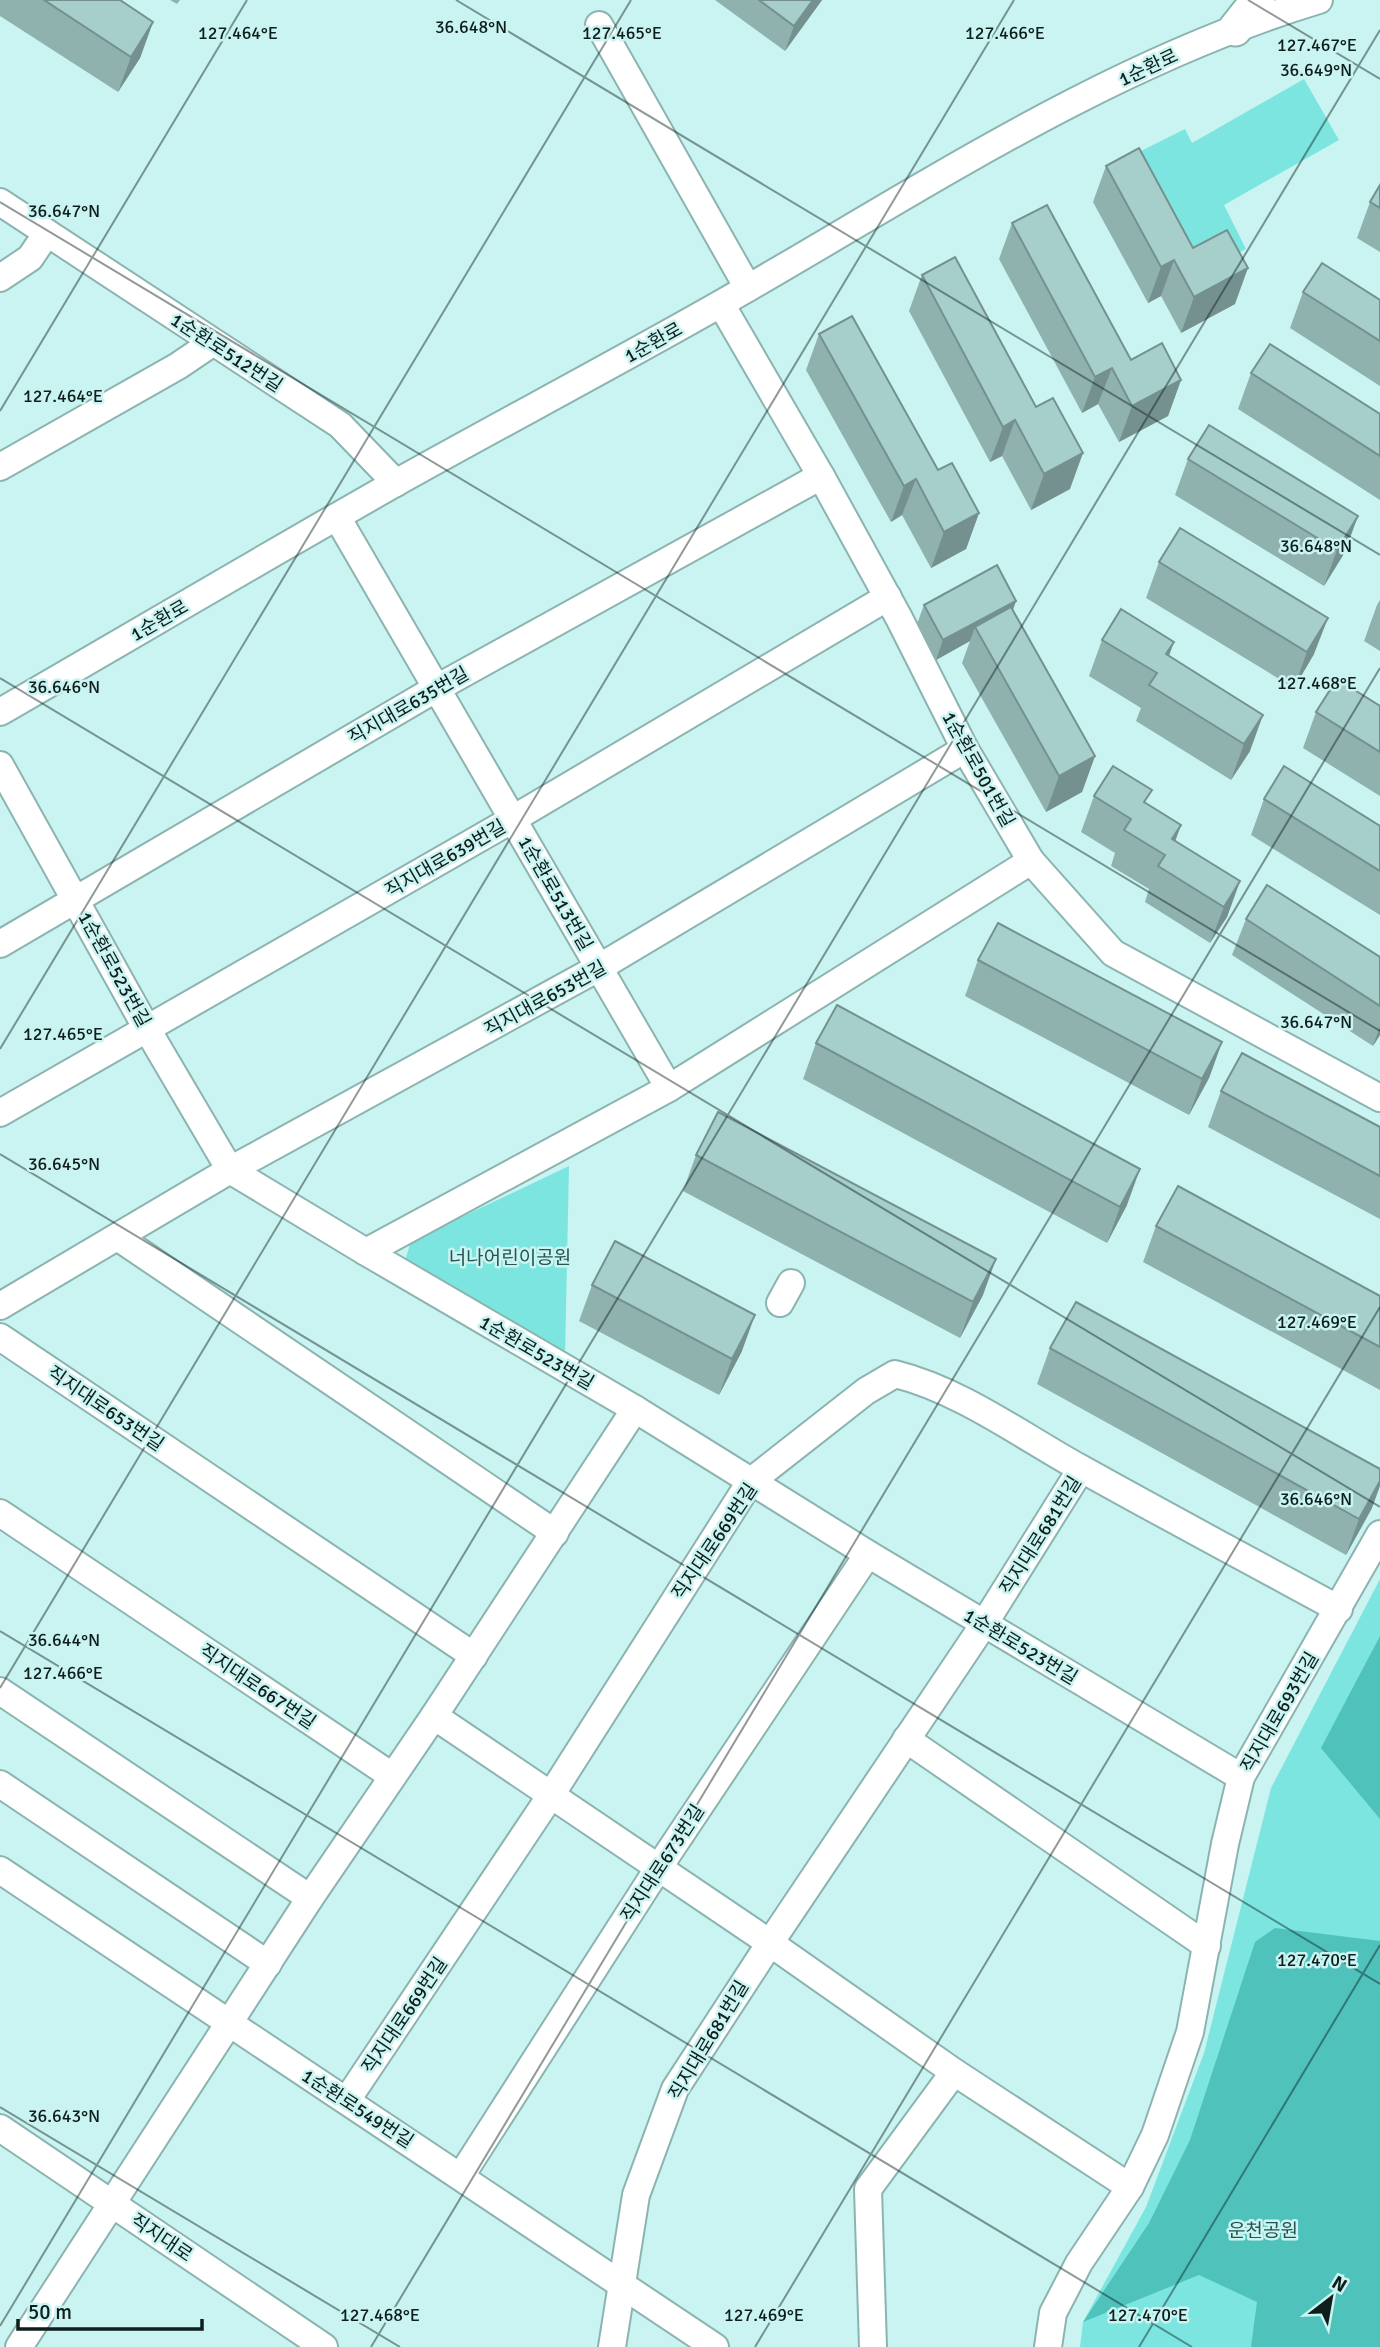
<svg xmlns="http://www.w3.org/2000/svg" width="1380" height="2347" font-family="Signika,'Noto Sans KR',sans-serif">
	<rect width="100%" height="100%" fill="#caf4f1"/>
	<g fill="#7ce5e0">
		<path d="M1304,79L1339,140L1224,205L1246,249L1188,278L1127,158L1185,129L1192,143Z"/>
		<path d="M569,1166L565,1356L405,1261L411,1241Z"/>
		<path d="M1380,1579V2347H1080L1083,2322L1146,2207L1204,2053L1271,1788Z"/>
	</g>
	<g fill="#4fc2bc">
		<path d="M1380,1636V1819L1321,1748Z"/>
		<path d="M1275,1928L1380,1941V2347H1251L1257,2302L1199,2275L1083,2322L1149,2223L1190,2140L1255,1942Z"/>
	</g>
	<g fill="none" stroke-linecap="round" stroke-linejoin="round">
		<defs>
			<g id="minor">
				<path d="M599,25L748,288"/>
				<path d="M0,202L340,425L396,483"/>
				<path d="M0,278L30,258L47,233"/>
				<path d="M721,304L821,476L899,618L965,749L1031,861L1113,953L1380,1098"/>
				<path d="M0,467L178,366L212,343"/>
				<path d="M337,517L669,1088"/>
				<path d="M0,712C130,637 260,560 392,485C501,424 613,365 722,303C915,193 1104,65 1319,0"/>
				<path d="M0,765L147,1029L230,1170L366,1252L635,1409L868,1554L1241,1777"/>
				<path d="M0,944L437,688L821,476"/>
				<path d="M0,1113L513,819L888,597"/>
				<path d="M119,1238L555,1533"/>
				<path d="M366,1252L669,1088L1031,861"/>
				<path d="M780,1303L791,1283"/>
				<path d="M0,1306L230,1170L600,967L965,749"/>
				<path d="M0,1337L474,1656"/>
				<path d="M0,1513L392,1776"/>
				<path d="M0,1691L310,1898"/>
				<path d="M434,1716L770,1943L954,2072L1130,2187"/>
				<path d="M906,1739L1207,1946"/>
				<path d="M0,1784L268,1964"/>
				<path d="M0,1870L715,2347"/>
				<path d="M347,2100L551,1795L750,1482L866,1391L895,1374C960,1390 1022,1436 1080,1468C1166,1516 1252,1562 1339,1609"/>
				<path d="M0,2128L324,2347"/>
				<path d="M461,2176L659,1867L868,1554"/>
				<path d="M19,2347L310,1898L434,1716L635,1409"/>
				<path d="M612,2347L636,2195L675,2089L770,1943L984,1624L1081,1469"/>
				<path d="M873,2347L868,2189L954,2072"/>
				<path d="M1048,2347L1053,2313L1079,2263L1130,2187L1155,2135L1190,2032L1225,1844L1241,1777L1380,1534"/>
			</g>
			<path id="major" d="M1235,29L1258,0"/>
		</defs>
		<use href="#minor" stroke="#8bb4b1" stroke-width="30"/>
		<use href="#major" stroke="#8bb4b1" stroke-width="37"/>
		<use href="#minor" stroke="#fff" stroke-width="26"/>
		<use href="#major" stroke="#fff" stroke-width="33"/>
	</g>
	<g fill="#8fb2af">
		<path d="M0,0H120L153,22L140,58L118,92L0,16Z"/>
		<path d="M170,0H180L177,4Z"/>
		<path d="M715,0H822L785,51Z"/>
		<path d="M1106,166L1193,248L1235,304L1181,333L1161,296L1148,303L1093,202Z"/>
		<path d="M1380,185V252L1357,238L1370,202Z"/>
		<path d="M1012,223L1131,360L1181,380L1168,416L1119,442L1098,404L1082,413L999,259Z"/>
		<path d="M922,275L1070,489L1031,510L1002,456L990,462L909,311Z"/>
		<path d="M1303,292L1380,300V386L1290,328Z"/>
		<path d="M819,334L938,470L979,513L966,549L931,568L902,515L891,522L806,370Z"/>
		<path d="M1251,373L1380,414V500L1238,409Z"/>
		<path d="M1188,459L1345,552L1324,586L1175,495Z"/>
		<path d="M1159,562L1314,654L1294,688L1146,598Z"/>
		<path d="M1380,600V651L1364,641L1377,605Z"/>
		<path d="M1016,601L1013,610L1095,756L1082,792L1046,812L962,663L970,641L936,660L917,624L924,605Z"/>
		<path d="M1102,640L1169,656L1250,751L1231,780L1136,721L1141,708L1089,676Z"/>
		<path d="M1380,706V796L1303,748L1316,712Z"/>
		<path d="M1094,796L1147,804L1181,825L1175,841L1240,881L1227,917L1210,943L1145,902L1149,889L1111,866L1115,853L1081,832Z"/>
		<path d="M1264,799L1380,826V915L1251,835Z"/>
		<path d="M1246,919L1380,957V1035L1373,1046L1232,955Z"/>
		<path d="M978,960L1222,1042L1209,1078L1189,1115L965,996Z"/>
		<path d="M816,1043L1127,1205L1107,1243L803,1079Z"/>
		<path d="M1221,1091L1380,1127V1219L1208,1127Z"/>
		<path d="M696,1155L983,1295L960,1338L683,1191Z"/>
		<path d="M1156,1226L1380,1296V1390L1143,1262Z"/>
		<path d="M592,1285L742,1351L719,1395L579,1321Z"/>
		<path d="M1050,1348L1372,1508L1346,1555L1037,1384Z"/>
	</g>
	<g fill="#74918f">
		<path d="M813,0H822L785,51L794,26Z"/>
		<path d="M153,22L140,58L118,92L131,57Z"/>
		<path d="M1174,260L1161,296L1148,303L1161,267Z"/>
		<path d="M1248,268L1235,304L1181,333L1194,297Z"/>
		<path d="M1112,368L1098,404L1082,413L1095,377Z"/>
		<path d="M1181,380L1168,416L1119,442L1132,406Z"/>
		<path d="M1015,420L1002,456L990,462L1003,427Z"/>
		<path d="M1083,453L1070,489L1031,510L1044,474Z"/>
		<path d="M916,479L902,515L891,522L904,486Z"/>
		<path d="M979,513L966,549L931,568L944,532Z"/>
		<path d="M1358,516L1345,552L1324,586L1337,550Z"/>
		<path d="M1016,601L1009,620L975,627L970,641L936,660L943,640Z"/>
		<path d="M1328,618L1314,654L1294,688L1307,652Z"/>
		<path d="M1174,642L1161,678L1153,690L1166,654Z"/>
		<path d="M1263,715L1250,751L1231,780L1244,744Z"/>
		<path d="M1095,756L1082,792L1046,812L1059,776Z"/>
		<path d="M1181,825L1168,861L1172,839Z"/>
		<path d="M1240,881L1227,917L1210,943L1224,907Z"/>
		<path d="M1380,1026V1035L1373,1046Z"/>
		<path d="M1222,1042L1209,1078L1189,1115L1202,1079Z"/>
		<path d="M1140,1169L1127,1205L1107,1243L1120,1207Z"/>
		<path d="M996,1259L983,1295L960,1338L973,1302Z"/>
		<path d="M755,1315L742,1351L719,1395L732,1359Z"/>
		<path d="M1380,1481V1486L1372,1508L1346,1555L1359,1519Z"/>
	</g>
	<g fill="#a6cfcc" stroke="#74918f" stroke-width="2">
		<path d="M44,0H120L153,22L131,57Z"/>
		<path d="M759,0H813L794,26Z"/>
		<path d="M1139,148L1193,248L1227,230L1248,268L1194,297L1174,260L1161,267L1106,166Z"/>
		<path d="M1380,185V208L1370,202Z"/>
		<path d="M1047,205L1131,360L1162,343L1181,380L1132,406L1112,368L1095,377L1012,223Z"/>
		<path d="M955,257L1036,407L1053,398L1083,453L1044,474L1015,420L1003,427L922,275Z"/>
		<path d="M1322,263L1380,300V341L1303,292Z"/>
		<path d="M852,316L938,470L952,463L979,513L944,532L916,479L904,486L819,334Z"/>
		<path d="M1270,344L1380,414V456L1251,373Z"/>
		<path d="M1209,425L1358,516L1337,550L1188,459Z"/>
		<path d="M1180,528L1328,618L1307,652L1159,562Z"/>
		<path d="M997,565L1016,601L943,640L924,605Z"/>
		<path d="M1011,607L1095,756L1059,776L975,627Z"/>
		<path d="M1121,609L1174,642L1166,654L1263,715L1244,744L1149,685L1157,673L1102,640Z"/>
		<path d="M1337,679L1380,706V752L1316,712Z"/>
		<path d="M1113,766L1152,790L1144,802L1181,825L1172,839L1240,881L1224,907L1158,866L1165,855L1124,830L1131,819L1094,796Z"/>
		<path d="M1284,766L1380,826V871L1264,799Z"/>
		<path d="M1267,885L1380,957V1006L1246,919Z"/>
		<path d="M998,923L1222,1042L1202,1079L978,960Z"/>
		<path d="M837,1005L1140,1169L1120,1207L816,1043Z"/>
		<path d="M1242,1053L1380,1127V1176L1221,1091Z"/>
		<path d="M718,1112L996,1259L973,1302L696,1155Z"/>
		<path d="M1178,1186L1380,1296V1347L1156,1226Z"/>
		<path d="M615,1241L755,1315L732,1359L592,1285Z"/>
		<path d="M1076,1302L1380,1469V1481L1359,1519L1050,1348Z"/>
	</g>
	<path fill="none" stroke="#0e1e1d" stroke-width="2" stroke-opacity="0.45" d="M456,0L1380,555M1248,0L1380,79M0,202L1380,1031M0,411L247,0M0,678L1380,1507M0,1049L631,0M0,1154L1380,1984M0,1631L1192,2347M0,1688L1014,0M0,2107L400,2347M0,2326L1380,30M371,2347L1380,668M755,2347L1380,1307M1139,2347L1380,1945"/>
	<g text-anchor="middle" stroke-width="5" stroke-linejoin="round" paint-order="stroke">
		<g font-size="19" fill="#0e1e1d" stroke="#caf4f1">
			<text transform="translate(1148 67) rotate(-25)" y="7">1순환로</text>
			<text transform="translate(653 342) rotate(-29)" y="7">1순환로</text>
			<text transform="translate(227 352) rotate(33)" y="7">1순환로512번길</text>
			<text transform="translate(159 620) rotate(-30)" y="7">1순환로</text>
			<text transform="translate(408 705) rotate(-30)" y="7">직지대로635번길</text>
			<text transform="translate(979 769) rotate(61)" y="7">1순환로501번길</text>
			<text transform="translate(445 858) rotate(-30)" y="7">직지대로639번길</text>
			<text transform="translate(556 893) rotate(60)" y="7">1순환로513번길</text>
			<text transform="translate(115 969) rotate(61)" y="7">1순환로523번길</text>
			<text transform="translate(545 998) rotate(-29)" y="7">직지대로653번길</text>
			<text transform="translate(537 1352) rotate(30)" y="7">1순환로523번길</text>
			<text transform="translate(106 1408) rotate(34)" y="7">직지대로653번길</text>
			<text transform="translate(1040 1535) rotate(-58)" y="7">직지대로681번길</text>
			<text transform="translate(714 1541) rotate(-56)" y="7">직지대로669번길</text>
			<text transform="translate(1021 1646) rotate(31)" y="7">1순환로523번길</text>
			<text transform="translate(258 1686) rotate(34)" y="7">직지대로667번길</text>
			<text transform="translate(1279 1712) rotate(-60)" y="7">직지대로693번길</text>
			<text transform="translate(662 1863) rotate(-57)" y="7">직지대로673번길</text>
			<text transform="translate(404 2015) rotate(-56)" y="7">직지대로669번길</text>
			<text transform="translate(708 2040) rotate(-59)" y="7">직지대로681번길</text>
			<text transform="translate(358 2108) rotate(33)" y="7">1순환로549번길</text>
			<text transform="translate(162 2237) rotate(34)" y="7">직지대로</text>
		</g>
		<g font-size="19" fill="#235552" stroke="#caf4f1">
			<text x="510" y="1264">너나어린이공원</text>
			<text x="1263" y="2237">운천공원</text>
		</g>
	</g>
	<g font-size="18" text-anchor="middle" fill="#0e1e1d" stroke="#caf4f1" stroke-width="5" stroke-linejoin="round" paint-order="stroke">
		<text x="471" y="33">36.648°N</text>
		<text x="238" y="39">127.464°E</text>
		<text x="622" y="39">127.465°E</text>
		<text x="1005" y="39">127.466°E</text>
		<text x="1317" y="51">127.467°E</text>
		<text x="1316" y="76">36.649°N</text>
		<text x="64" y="217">36.647°N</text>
		<text x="63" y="402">127.464°E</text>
		<text x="1316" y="552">36.648°N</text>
		<text x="1317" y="689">127.468°E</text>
		<text x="64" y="693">36.646°N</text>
		<text x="1316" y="1028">36.647°N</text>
		<text x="63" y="1040">127.465°E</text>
		<text x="64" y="1170">36.645°N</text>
		<text x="1317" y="1328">127.469°E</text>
		<text x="1316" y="1505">36.646°N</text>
		<text x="64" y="1646">36.644°N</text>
		<text x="63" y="1679">127.466°E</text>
		<text x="1317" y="1966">127.470°E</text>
		<text x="64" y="2122">36.643°N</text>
		<text x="380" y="2321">127.468°E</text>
		<text x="764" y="2321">127.469°E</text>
		<text x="1148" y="2321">127.470°E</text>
	</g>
	<g transform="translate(1331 2298) rotate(31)" stroke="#caf4f1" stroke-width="5" paint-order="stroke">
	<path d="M0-5L12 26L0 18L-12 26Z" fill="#0e1e1d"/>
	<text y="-10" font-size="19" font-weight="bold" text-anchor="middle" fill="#0e1e1d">N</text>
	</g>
	<path d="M18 2319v10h184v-10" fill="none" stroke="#0e1e1d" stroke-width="3.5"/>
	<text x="28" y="2319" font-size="21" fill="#0e1e1d" stroke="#caf4f1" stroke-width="5" paint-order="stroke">50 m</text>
</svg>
